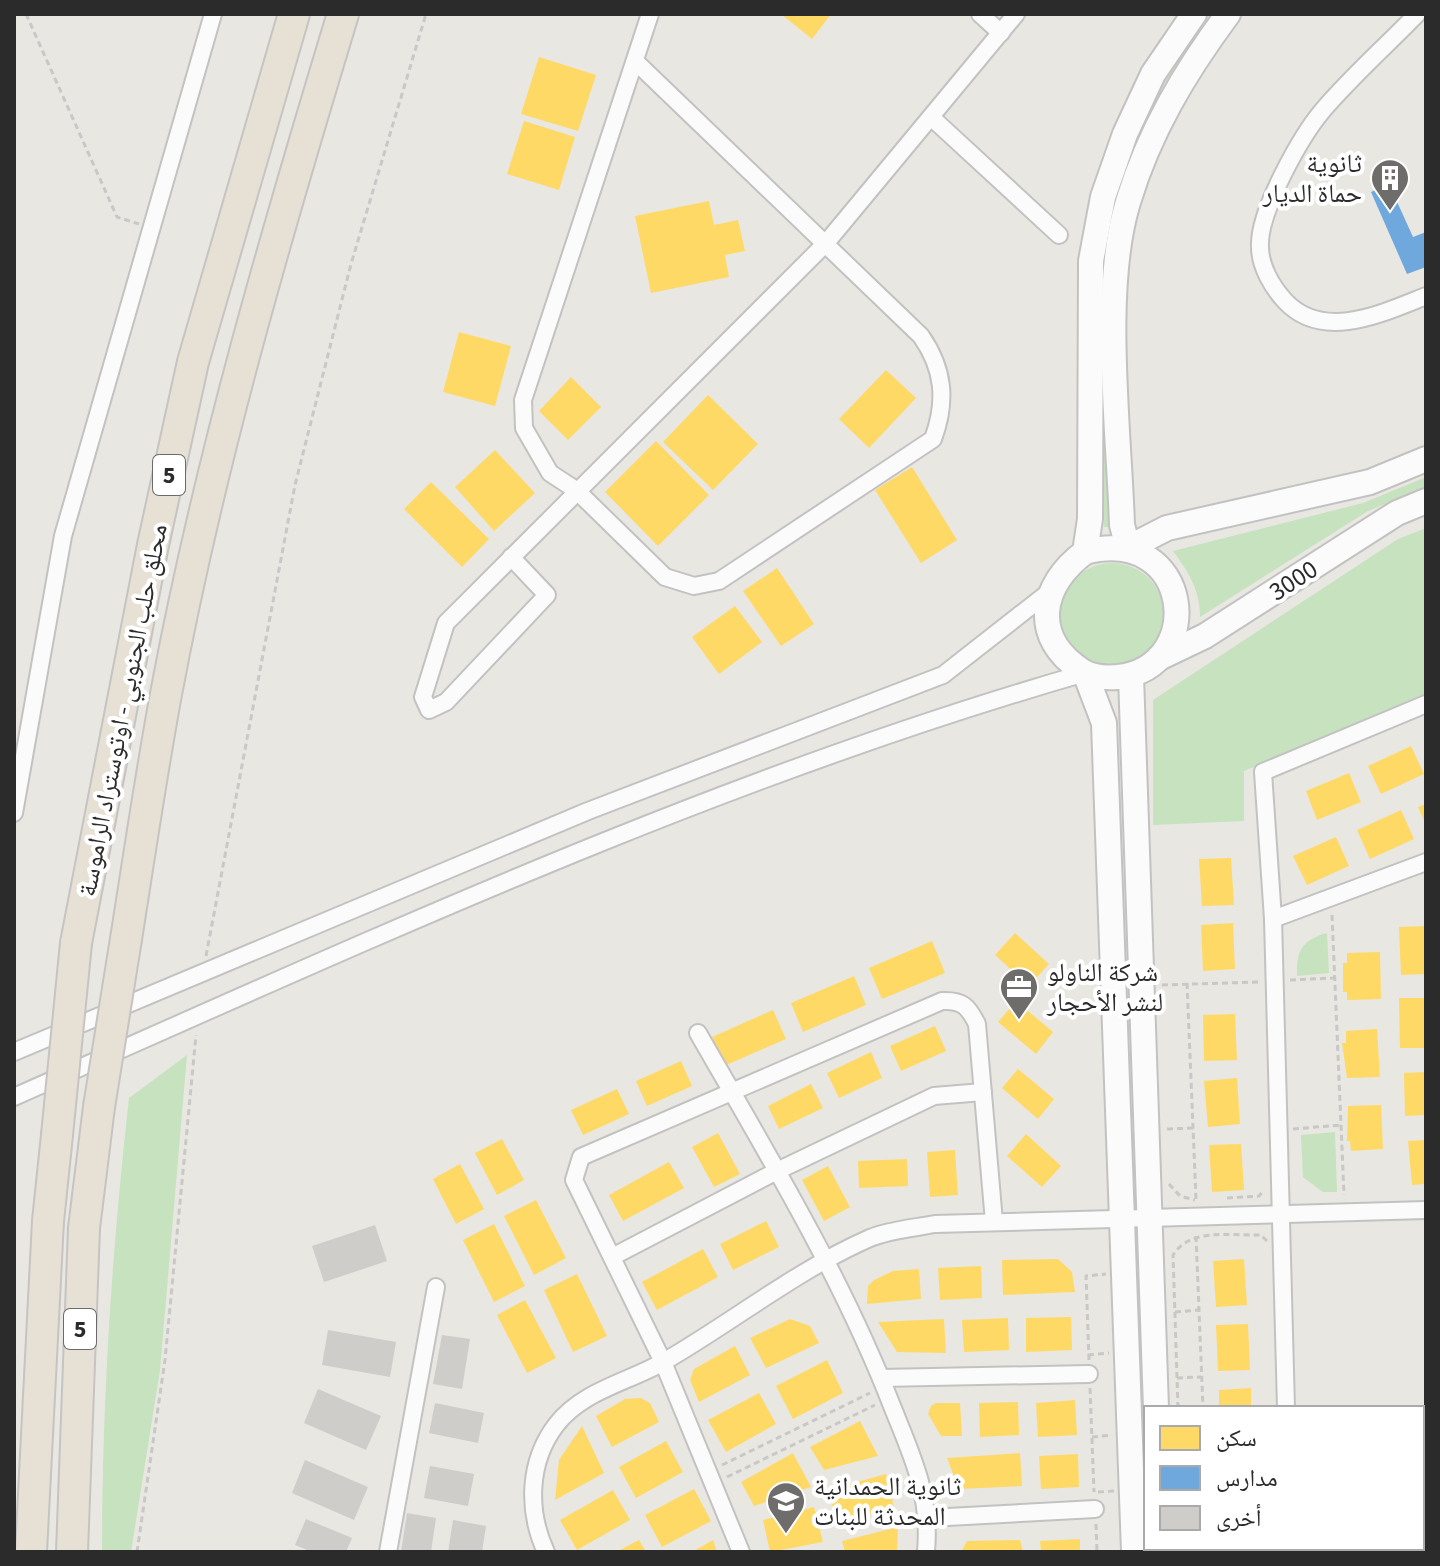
<svg xmlns="http://www.w3.org/2000/svg" width="1440" height="1566" font-family="'Source Sans 3','Noto Naskh Arabic',sans-serif">
	<rect width="100%" height="100%" fill="#e9e7e2"/>
	<g fill="#c7e2be">
		<path d="M1205,14H1214L1165,83L1138,140L1118,201L1110,527H1104L1097,329L1100,262L1112,199L1159,79Z"/>
		<path d="M1426,477V487L1368,511L1200,617C1200,590 1189,573 1173,551L1363,503Z"/>
		<path d="M1426,528V697L1244,771V821L1153,825V700L1398,539Z"/>
		<circle cx="1112" cy="615" r="52"/>
		<path d="M1327,933L1329,973L1297,976C1296,951 1302,940 1327,933Z"/>
		<path d="M187,1055L160,1370L131,1552H102C102,1400 112,1249 129,1098Z"/>
		<path d="M1335,1132L1337,1192H1323L1303,1177L1301,1135Z"/>
	</g>
	<g fill="#ffd966">
		<path d="M781,14H831L812,39Z"/>
		<path d="M539,57L596,75L578,131L521,114Z"/>
		<path d="M524,121L575,137L559,190L507,174Z"/>
		<path d="M709,201L714,225L738,220L745,251L725,255L729,277L651,293L635,216Z"/>
		<path d="M459,332L511,346L495,406L443,392Z"/>
		<path d="M886,370L916,398L869,448L839,419Z"/>
		<path d="M571,377L601,407L568,440L539,411Z"/>
		<path d="M708,395L758,444L713,490L663,442Z"/>
		<path d="M656,441L709,495L658,546L605,492Z"/>
		<path d="M495,450L535,493L494,531L455,487Z"/>
		<path d="M912,467L957,540L921,563L875,490Z"/>
		<path d="M431,482L489,539L462,567L404,509Z"/>
		<path d="M777,568L814,624L781,646L743,591Z"/>
		<path d="M735,606L762,642L719,674L692,637Z"/>
		<path d="M1411,746L1424,774L1381,794L1368,766Z"/>
		<path d="M1349,773L1361,802L1317,820L1306,791Z"/>
		<path d="M1426,804V825L1418,807Z"/>
		<path d="M1401,810L1414,839L1370,859L1357,830Z"/>
		<path d="M1336,837L1349,866L1307,885L1293,856Z"/>
		<path d="M1231,858L1234,905L1202,906L1199,859Z"/>
		<path d="M1233,923L1235,969L1203,971L1201,925Z"/>
		<path d="M1426,926V974L1401,975L1399,927Z"/>
		<path d="M1015,933L1049,964L1029,986L995,955Z"/>
		<path d="M932,941L945,973L882,999L869,968Z"/>
		<path d="M1380,952L1381,999L1347,1000V992H1343V963H1347V953Z"/>
		<path d="M854,976L866,1005L803,1032L791,1003Z"/>
		<path d="M1399,998H1426V1048H1400Z"/>
		<path d="M1016,1001L1053,1032L1036,1054L998,1022Z"/>
		<path d="M773,1010L786,1039L724,1066L712,1037Z"/>
		<path d="M1235,1014L1237,1060L1204,1061L1203,1015Z"/>
		<path d="M935,1026L946,1051L901,1071L890,1046Z"/>
		<path d="M1377,1029L1380,1077L1347,1078L1342,1043H1346V1031Z"/>
		<path d="M871,1052L882,1078L839,1098L827,1073Z"/>
		<path d="M681,1061L692,1086L647,1106L636,1081Z"/>
		<path d="M1018,1069L1054,1099L1038,1119L1002,1088Z"/>
		<path d="M1426,1072L1425,1115L1405,1116L1404,1073Z"/>
		<path d="M1237,1078L1240,1124L1208,1127L1204,1081Z"/>
		<path d="M811,1084L823,1108L779,1129L768,1106Z"/>
		<path d="M617,1089L629,1114L583,1135L571,1110Z"/>
		<path d="M1381,1105L1383,1149L1351,1151L1350,1141H1347L1348,1106Z"/>
		<path d="M718,1133L740,1174L714,1187L692,1147Z"/>
		<path d="M1026,1134L1061,1166L1042,1187L1007,1156Z"/>
		<path d="M502,1139L524,1180L497,1195L475,1153Z"/>
		<path d="M1426,1140V1184L1412,1185L1408,1141Z"/>
		<path d="M1241,1144L1244,1190L1212,1192L1209,1145Z"/>
		<path d="M955,1150L958,1195L930,1197L927,1152Z"/>
		<path d="M907,1159L908,1186L859,1188L858,1161Z"/>
		<path d="M669,1162L684,1188L623,1221L609,1195Z"/>
		<path d="M460,1164L484,1209L456,1224L433,1179Z"/>
		<path d="M828,1166L850,1207L824,1221L802,1180Z"/>
		<path d="M536,1200L566,1258L534,1275L504,1216Z"/>
		<path d="M766,1221L779,1247L733,1270L720,1244Z"/>
		<path d="M494,1224L525,1286L494,1302L463,1240Z"/>
		<path d="M703,1249L718,1277L657,1310L642,1282Z"/>
		<path d="M1058,1259L1072,1272L1075,1292L1003,1295L1002,1260Z"/>
		<path d="M1244,1259L1247,1305L1216,1307L1213,1261Z"/>
		<path d="M981,1266L982,1298L940,1300L938,1268Z"/>
		<path d="M919,1269L921,1299L867,1304L868,1286L874,1280L893,1271Z"/>
		<path d="M577,1274L607,1336L573,1352L544,1290Z"/>
		<path d="M525,1300L556,1358L527,1373L497,1315Z"/>
		<path d="M1071,1317L1072,1350L1026,1352V1318Z"/>
		<path d="M1008,1318L1009,1350L964,1352L962,1320Z"/>
		<path d="M790,1319L810,1326L819,1343L766,1368L750,1338Z"/>
		<path d="M944,1319L946,1353L897,1352L878,1322Z"/>
		<path d="M1248,1324L1250,1370L1218,1371L1216,1325Z"/>
		<path d="M735,1346L750,1375L699,1402L690,1380L694,1369Z"/>
		<path d="M827,1360L843,1393L793,1419L776,1386Z"/>
		<path d="M1251,1388V1408H1219V1390Z"/>
		<path d="M759,1393L776,1424L726,1452L708,1420Z"/>
		<path d="M641,1398L650,1403L659,1422L612,1447L596,1416L625,1399Z"/>
		<path d="M1075,1400L1077,1435L1038,1437L1036,1403Z"/>
		<path d="M1018,1402L1019,1435L980,1437L979,1403Z"/>
		<path d="M936,1403H960L962,1436H941L928,1414L931,1406Z"/>
		<path d="M860,1421L878,1456L824,1470L810,1447Z"/>
		<path d="M582,1426L604,1473L555,1500L559,1460Z"/>
		<path d="M666,1441L683,1472L636,1498L619,1467Z"/>
		<path d="M793,1453L811,1487L754,1506L741,1482Z"/>
		<path d="M1020,1453L1022,1486L959,1489L947,1458Z"/>
		<path d="M1078,1454L1079,1487L1041,1489L1039,1456Z"/>
		<path d="M886,1474L894,1507L837,1523L828,1490Z"/>
		<path d="M694,1489L711,1521L662,1547L645,1515Z"/>
		<path d="M613,1490L630,1520L577,1550L560,1520Z"/>
		<path d="M814,1507L823,1542L770,1552L763,1520Z"/>
		<path d="M898,1527L897,1552H845L842,1541Z"/>
		<path d="M1080,1539V1552H1041L1040,1541Z"/>
		<path d="M639,1540L646,1552H616Z"/>
		<path d="M713,1540L717,1552H692Z"/>
		<path d="M1020,1540L1023,1552H961L967,1541Z"/>
		<path d="M1217,1548H1257L1258,1552H1217Z"/>
	</g>
	<path fill="#6fa8dc" d="M1389,184L1413,237L1426,232V267L1407,274L1371,192Z"/>
	<g fill="#cecdc9">
		<path d="M375,1225L387,1261L324,1282L312,1246Z"/>
		<path d="M328,1330L396,1342L390,1377L322,1365Z"/>
		<path d="M442,1335L470,1339L462,1389L433,1384Z"/>
		<path d="M318,1389L381,1416L366,1450L304,1423Z"/>
		<path d="M435,1403L484,1413L478,1443L429,1433Z"/>
		<path d="M305,1460L368,1487L354,1520L292,1493Z"/>
		<path d="M430,1466L474,1474L468,1506L424,1498Z"/>
		<path d="M407,1513L436,1518L431,1552H401Z"/>
		<path d="M306,1519L352,1538L346,1552H312L295,1545Z"/>
		<path d="M453,1520L486,1526L482,1552H448Z"/>
	</g>
	<g fill="none" stroke-linecap="round" stroke-linejoin="round">
		<defs>
			<g id="street">
				<path d="M980,14L1001,33"/>
				<path d="M1417,14C1386,46 1352,76 1323,110C1301,136 1258,212 1260,247C1260,266 1272,287 1285,301C1323,342 1383,313 1426,296"/>
				<path d="M636,62L921,336C944,369 947,401 933,439L719,581L694,586L665,577L576,490L550,473L524,428L523,400L650,14"/>
				<path d="M931,117L1059,235"/>
				<path d="M511,557L547,595L446,702L429,710L423,697L446,623L826,243L1016,14"/>
				<path d="M14,813L63,536L213,14"/>
				<path d="M1273,919L1426,862"/>
				<path d="M698,1033C768,1155 841,1275 892,1406C913,1458 931,1495 926,1552"/>
				<path d="M14,1052L588,811L943,675L1049,592"/>
				<path d="M14,1097C365,942 715,779 1085,673"/>
				<path d="M612,1257L777,1171L934,1096L983,1092"/>
				<path d="M881,1378L1089,1374"/>
				<path d="M1286,1408L1273,919L1263,772L1426,704"/>
				<path d="M929,1518L1095,1509"/>
				<path d="M1291,1548V1552"/>
				<path d="M388,1552L436,1287"/>
				<path d="M546,1552C527,1511 528,1462 556,1425C583,1390 629,1382 665,1361C734,1321 797,1270 870,1238C889,1230 914,1228 935,1224L1426,1210"/>
				<path d="M741,1552L663,1362L574,1180L581,1157L942,1001C962,1000 968,1006 977,1024L994,1222"/>
			</g>
			<g id="secondary">
				<path d="M1228,14C1185,72 1149,132 1128,202C1101,289 1119,431 1122,525L1128,548L1167,528L1370,482L1426,459"/>
				<path d="M1085,552C1192,524 1208,667 1118,677C1106,678 1092,677 1082,671C1030,637 1040,585 1085,552L1090,519L1091,261L1103,197L1125,134L1153,74L1194,14"/>
				<path d="M1159,658L1205,636L1397,513L1426,501"/>
				<path d="M1085,673L1104,723L1134,1552"/>
				<path d="M1131,676L1156,1408"/>
				<path d="M1161,1548V1552"/>
			</g>
			<g id="highway">
				<path d="M126,939C139,857 151,775 166,694C209,464 275,238 343,14"/>
				<path d="M76,943L153,545L193,362L294,14"/>
				<path d="M31,1552L48,1221L57,1135"/>
				<path d="M72,1552L84,1228L99,1107"/>
			</g>
		</defs>
		<use href="#street" stroke="#c3c2c2" stroke-width="20"/>
		<use href="#secondary" stroke="#c3c2c2" stroke-width="28"/>
		<use href="#highway" stroke="#c5c4c2" stroke-width="34"/>
		<g stroke="#c8c8c7" stroke-width="3" stroke-dasharray="6 4" stroke-linecap="butt">
			<path d="M26,14L117,217L139,224"/>
			<path d="M1332,915L1344,1195"/>
			<path d="M206,956L295,485L351,264L426,14"/>
			<path d="M1290,980L1334,978"/>
			<path d="M1187,983L1196,1199"/>
			<path d="M1162,985L1258,982"/>
			<path d="M1167,1129L1193,1128"/>
			<path d="M1293,1129L1341,1125"/>
			<path d="M1169,1184L1180,1196L1195,1200"/>
			<path d="M1227,1198L1259,1196L1264,1190"/>
			<path d="M1196,1236L1203,1408"/>
			<path d="M1175,1312L1199,1310"/>
			<path d="M1088,1355L1109,1353"/>
			<path d="M1089,1360L1086,1276L1106,1274"/>
			<path d="M1177,1378L1201,1377"/>
			<path d="M1090,1388L1094,1492"/>
			<path d="M1178,1408L1173,1255C1191,1227 1231,1236 1261,1235L1267,1241"/>
			<path d="M1092,1437L1112,1435"/>
			<path d="M722,1465L870,1393"/>
			<path d="M727,1477L875,1405"/>
			<path d="M1098,1492L1114,1491"/>
			<path d="M1096,1524L1097,1552"/>
			<path d="M1183,1548V1552"/>
			<path d="M1208,1548V1552"/>
			<path d="M137,1552L165,1360L196,1035"/>
		</g>
		<use href="#street" stroke="#fcfbfb" stroke-width="16"/>
		<use href="#secondary" stroke="#fcfbfb" stroke-width="24"/>
		<use href="#highway" stroke="#e7e0d5" stroke-width="30"/>
		<defs>
			<g id="highway-bridge">
				<path d="M99,1107L126,939"/>
				<path d="M57,1135L76,943"/>
			</g>
		</defs>
		<use href="#highway-bridge" stroke="#c5c4c2" stroke-width="34" stroke-linecap="butt"/>
		<use href="#highway-bridge" stroke="#e7e0d5" stroke-width="30"/>
	</g>
	<defs>
		<symbol id="building-pin" viewBox="-11 -11 22 30"><path d="M0 17L-7.5 6A9.5 9.5 0 1 1 7.5 6Z" fill="#6e6d6b" stroke="#fff"/><path d="M-4-6H4V6H1V3H-1V6H-4ZM-2.5-4.3h1.7v1.8h-1.7ZM.8-4.3h1.7v1.8H.8ZM-2.5-1h1.7V.8h-1.7ZM.8-1h1.7V.8H.8Z" fill="#fff"/></symbol>
		<symbol id="office-pin" viewBox="-11 -11 22 30"><path d="M0 17L-7.5 6A9.5 9.5 0 1 1 7.5 6Z" fill="#6e6d6b" stroke="#fff"/><path d="M-6-3h4V-5.5h4V-3h4V5H-6ZM-1-4.5V-3h2v-1.5ZM-6 0V1H6V0Z" fill="#fff"/></symbol>
		<symbol id="school-pin" viewBox="-11 -11 22 30"><path d="M0 17L-7.5 6A9.5 9.5 0 1 1 7.5 6Z" fill="#6e6d6b" stroke="#fff"/><path d="M0-5L7-2L0 1L-7-2ZM-4 1L0 2.5L4 1V4Q0 6-4 4Z" fill="#fff"/></symbol>
	</defs>
	<g fill-rule="evenodd">
		<use href="#building-pin" x="1368" y="156" width="44" height="60"/>
		<use href="#office-pin" x="997" y="965" width="44" height="60"/>
		<use href="#school-pin" x="764" y="1479" width="44" height="60"/>
	</g>
	<g text-anchor="middle" stroke-width="8" stroke-linejoin="round" paint-order="stroke">
		<g fill="#fff" stroke="#6b6b6b" stroke-width="2">
			<rect x="153" y="455" width="32" height="40" rx="6"/>
			<rect x="64" y="1309" width="32" height="40" rx="6"/>
		</g>
		<g font-size="24" font-weight="bold" fill="#2b2b2b">
			<text x="169" y="483">5</text>
			<text x="80" y="1337">5</text>
		</g>
		<g font-size="26" fill="#2b2b2b" stroke="#fff" text-anchor="start">
			<text x="1362" y="172" text-anchor="end">ثانوية<tspan x="1362" dy="30">حماة الديار</tspan></text>
			<text x="1047" y="981">شركة الناولو<tspan x="1047" dy="30">لنشر الأحجار</tspan></text>
			<text x="814" y="1495">ثانوية الحمدانية<tspan x="814" dy="30">المحدثة للبنات</tspan></text>
		</g>
		<g font-size="26" fill="#2b2b2b" stroke="#fff">
			<text transform="translate(1293 580) rotate(-33)" y="9">3000</text>
			<text transform="translate(122 710) rotate(-79)" y="9">محلق حلب الجنوبي - اوتوستراد الراموسة</text>
		</g>
	</g>
	<rect width="1440" height="1566" fill="none" stroke="#2b2b2b" stroke-width="32"/>
	<rect x="1144" y="1406" width="280" height="144" fill="#ffffff" stroke="#aaaaaa" stroke-width="2"/>
	<rect x="1160" y="1426" width="40" height="24" fill="#ffd966" stroke="#aaaaaa" stroke-width="2"/>
	<text x="1216" y="1446" font-size="24" fill="#2b2b2b">سكن</text>
	<rect x="1160" y="1466" width="40" height="24" fill="#6fa8dc" stroke="#aaaaaa" stroke-width="2"/>
	<text x="1216" y="1486" font-size="24" fill="#2b2b2b">مدارس</text>
	<rect x="1160" y="1506" width="40" height="24" fill="#cecdc9" stroke="#aaaaaa" stroke-width="2"/>
	<text x="1216" y="1526" font-size="24" fill="#2b2b2b">أخرى</text>
</svg>
